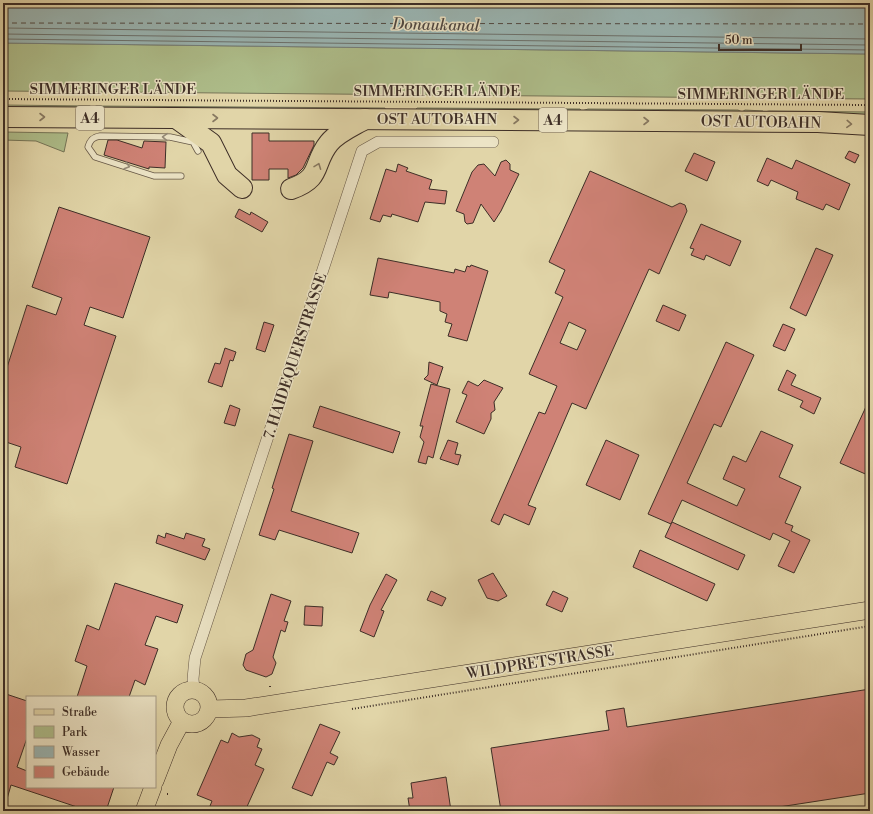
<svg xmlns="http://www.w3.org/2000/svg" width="873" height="814" font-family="'Libre Bodoni',serif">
	<rect width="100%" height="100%" fill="#e1d5a8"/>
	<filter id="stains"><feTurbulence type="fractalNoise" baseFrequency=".005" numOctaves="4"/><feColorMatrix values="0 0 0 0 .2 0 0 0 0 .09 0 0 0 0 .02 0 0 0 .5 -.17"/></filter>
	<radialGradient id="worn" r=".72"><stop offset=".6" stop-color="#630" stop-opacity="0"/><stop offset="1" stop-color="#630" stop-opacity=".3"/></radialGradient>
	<g fill="#aebe8b" stroke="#767659">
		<path d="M3,43L870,54V99L3,91Z"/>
		<path d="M3,105L90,106L93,108L96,106L385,108V110H3Z"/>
		<path d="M417,108L580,109L582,111L588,109L738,110L742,112L745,110L763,111L764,112L769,111L870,112V117L415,110Z"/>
		<path d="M3,132L68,133L64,152L36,141L3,140Z"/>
	</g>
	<path fill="#9ab6b4" stroke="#75807c" d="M3,3H870V54L3,43Z"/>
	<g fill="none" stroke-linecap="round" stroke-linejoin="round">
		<g stroke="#6c726e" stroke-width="1">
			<path d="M3,28L870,39"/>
			<path d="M3,34L870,45"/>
			<path d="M3,39L870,50"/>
		</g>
		<path stroke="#504943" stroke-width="1" stroke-dasharray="5 4" stroke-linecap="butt" d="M3,23L870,24"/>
	</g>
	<g fill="#cf8276" stroke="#3d2e27" fill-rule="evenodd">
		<path d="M252,133H269V141H314V145L303,168L296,175L288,178V169H269V180H252Z"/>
		<path d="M108,140H117L142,148L144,141L166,142L165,168L149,167V169L104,155Z"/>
		<path d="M849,151L859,155L855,163L845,158Z"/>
		<path d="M694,153L715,162L707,181L685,171Z"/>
		<path d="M767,158L792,169L796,160L850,184L839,210L826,204L823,210L796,199L798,192L771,180L768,186L757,181Z"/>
		<path d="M506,160L510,164V170L519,174L501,211L494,222L481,204L473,223L467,224L465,222L464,214L456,211L472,172L478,165L484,164L495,176L501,162Z"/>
		<path d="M398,164L408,168L406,171L432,180L429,189L447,191L445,204L425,202L418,222L392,214L391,217L383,215L380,222L370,219L386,169L396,172Z"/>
		<path d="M590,171L672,207L680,203L685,205L687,211L659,274L649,269L586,409L572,403L528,505L536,508L529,525L504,514L499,525L491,521L539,412L545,414L557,386L529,374L563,297L555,293L565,270L549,262ZM569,322L586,330L577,350L560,343Z"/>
		<path d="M59,207L150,237L123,318L90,307L84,325L116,336L67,484L15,467L21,447L3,441V380L27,305L56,315L62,298L32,287Z"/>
		<path d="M239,209L250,215L251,212L268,222L262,232L235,217Z"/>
		<path d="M701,224L741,241L730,266L706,255L704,260L691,255L694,249L690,248Z"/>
		<path d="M816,248L833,255L806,316L790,308Z"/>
		<path d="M378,258L454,273L455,269L465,272L467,266L470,267L471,265L488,271L467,341L448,336L452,324L445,322L447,314L440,311V302L389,292L388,298L370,295Z"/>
		<path d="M663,305L686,315L679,331L656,321Z"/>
		<path d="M264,322L274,325L265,352L256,349Z"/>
		<path d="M783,324L795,329L785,351L773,346Z"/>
		<path d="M726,342L754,355L721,427L714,424L687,483L737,506L745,489L723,479L733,456L746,462L761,431L793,445L779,477L801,487L785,523L793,526L791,531L810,540L794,573L778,566L790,541L773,533L770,540L682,500L671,524L648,514Z"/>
		<path d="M225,348L236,352L233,361L230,360L222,387L208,382L215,363L220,364Z"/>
		<path d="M429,362L443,367L437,385L424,379L428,375Z"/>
		<path d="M787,370L796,375L791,385L821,398L814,414L800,407L803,401L778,390Z"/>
		<path d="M484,380L503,388L494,402L495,410L491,413V419L484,434L456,422L467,395L462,393L468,381L478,386Z"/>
		<path d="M431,384L450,389L433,458L428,456L426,464L418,462L424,442L420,437L423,426H420Z"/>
		<path d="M870,398V476L840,463Z"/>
		<path d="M230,405L240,409L235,426L224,423Z"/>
		<path d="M320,406L400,432L393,453L313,427Z"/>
		<path d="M289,434L313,441L291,511L359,533L352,553L279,530L275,540L259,535L274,489L272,488Z"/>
		<path d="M448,440L458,443L455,454L461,455L458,465L440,459Z"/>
		<path d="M606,440L639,455L620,500L586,485Z"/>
		<path d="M672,522L745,555L738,570L665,537Z"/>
		<path d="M166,533L184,539L186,533L205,539L202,546L210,549L205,560L156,543L158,535L165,538Z"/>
		<path d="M640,550L715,584L707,601L633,567Z"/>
		<path d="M493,573L507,596L498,601L487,598L478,580Z"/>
		<path d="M386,574L397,580L381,610L384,611L374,637L360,631L370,605Z"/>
		<path d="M115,583L183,605L177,623L156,616L145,645L158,649L145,685L135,680L129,697H77L87,666L75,661L87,625L99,630Z"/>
		<path d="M431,591L446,598L442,606L427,600Z"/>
		<path d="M553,591L568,598L562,612L546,605Z"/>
		<path d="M271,594L291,601L284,621L288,622L285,632L281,630L273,657L276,663L272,674L266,677L246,670L243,665L246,654L253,650Z"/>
		<path d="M305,606L323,607L322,626L304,625Z"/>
		<path d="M870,689V793L779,807L776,811H501L491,748L609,730L606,711L624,708L627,727Z"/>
		<path d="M3,693L27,701V738L17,767L27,771V787H114L106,811H89L11,785L5,806L3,805Z"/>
		<path d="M320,724L340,732L330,753L338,757L334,765L327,762L312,796L292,788Z"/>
		<path d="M232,733L239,737L252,735L260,739L257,747L262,749L255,765L264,769L245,811H208L212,801L197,795L221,740L228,743Z"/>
		<path d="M446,777L451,811H410L408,798H413L411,783Z"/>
	</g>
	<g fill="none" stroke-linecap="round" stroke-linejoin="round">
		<defs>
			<path id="service" d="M181,176H154L95,157L88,147C90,140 93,137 100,136L170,137L193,142L198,151"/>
			<path id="minor" d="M194,690L193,679L195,658L362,151L378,142H493"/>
			<g id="primary">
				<circle cx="192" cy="707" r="17"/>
				<path d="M210,709L246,708L870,610"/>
				<path d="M155,781L169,745L182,721"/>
				<path d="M144,811L153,787"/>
			</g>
			<g id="motorway">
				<path d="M3,117L818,122L870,125"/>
				<path d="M176,118L211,143L227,175L242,188"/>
				<path d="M291,189C323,178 312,164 329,143C338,132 353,126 365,119"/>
			</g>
		</defs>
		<use href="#service" stroke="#665847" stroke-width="7"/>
		<use href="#minor" stroke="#665847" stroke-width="12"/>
		<use href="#primary" stroke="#3d2e27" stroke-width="18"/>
		<use href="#motorway" stroke="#3d2e27" stroke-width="22"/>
		<g stroke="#3d2e27" stroke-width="2" stroke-dasharray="1 2" stroke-linecap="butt">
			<path d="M3,99L870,105"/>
			<path d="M270,686V688"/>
			<path d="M352,709L870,626"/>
			<path d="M167,794H168"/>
		</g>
		<use href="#service" stroke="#ece4c6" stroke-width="5.5"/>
		<use href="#minor" stroke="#ece4c6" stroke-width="11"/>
		<use href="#primary" stroke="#e1d5a8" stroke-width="17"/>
		<use href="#motorway" stroke="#e1d5a8" stroke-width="20"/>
	</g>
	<defs><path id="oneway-chevron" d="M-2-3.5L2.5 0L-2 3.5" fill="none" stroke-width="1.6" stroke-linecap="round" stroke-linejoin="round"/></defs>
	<g stroke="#877961">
		<use href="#oneway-chevron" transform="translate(42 117)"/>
		<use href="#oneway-chevron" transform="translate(215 118)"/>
		<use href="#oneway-chevron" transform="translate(516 120)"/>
		<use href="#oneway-chevron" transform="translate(646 121)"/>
		<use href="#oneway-chevron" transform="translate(849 124) rotate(3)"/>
		<use href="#oneway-chevron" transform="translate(318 166) rotate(-69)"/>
	</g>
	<g stroke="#948976">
		<use href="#oneway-chevron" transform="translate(165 137) rotate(-178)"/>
		<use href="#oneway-chevron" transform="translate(127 166) rotate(16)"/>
	</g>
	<g text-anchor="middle" stroke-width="3" stroke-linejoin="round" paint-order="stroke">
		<g fill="#ece4c6" stroke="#726557" stroke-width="1">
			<rect x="76" y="106" width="28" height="24" rx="3"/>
			<rect x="539" y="108" width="28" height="24" rx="3"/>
		</g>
		<g font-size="14" font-weight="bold" fill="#3d2e27">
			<text x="90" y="123">A4</text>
			<text x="553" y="125">A4</text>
		</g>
		<g font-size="15" fill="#3d2e27" stroke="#ece4c6">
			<text x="113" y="94">SIMMERINGER LÄNDE</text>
			<text x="437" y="96">SIMMERINGER LÄNDE</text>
			<text x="761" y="99">SIMMERINGER LÄNDE</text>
			<text x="437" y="124">OST AUTOBAHN</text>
			<text transform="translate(761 122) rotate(1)" y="5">OST AUTOBAHN</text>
			<text transform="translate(295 356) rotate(-72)" y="5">7. HAIDEQUERSTRASSE</text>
			<text transform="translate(540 662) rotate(-9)" y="5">WILDPRETSTRASSE</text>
		</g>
		<g font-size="16" font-style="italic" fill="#504943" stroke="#ece4c6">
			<text transform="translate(436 24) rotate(1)" y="6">Donaukanal</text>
		</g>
	</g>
	<rect width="873" height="814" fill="none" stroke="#e1d5a8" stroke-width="16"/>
	<rect x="4" y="4" width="865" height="806" fill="none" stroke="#3d2e27" stroke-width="2"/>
	<rect x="8" y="8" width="857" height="798" fill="none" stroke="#3d2e27"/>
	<rect x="26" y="696" width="130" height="92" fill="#ece4c6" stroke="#a69b86"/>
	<rect x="34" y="709" width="20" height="6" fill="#e1d5a8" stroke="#a69b86"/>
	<text x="62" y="716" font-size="12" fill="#3d2e27">Straße</text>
	<rect x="34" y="726" width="20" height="12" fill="#aebe8b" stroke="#a69b86"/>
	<text x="62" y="736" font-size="12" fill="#3d2e27">Park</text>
	<rect x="34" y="746" width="20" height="12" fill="#9ab6b4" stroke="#a69b86"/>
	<text x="62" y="756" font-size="12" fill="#3d2e27">Wasser</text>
	<rect x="34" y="766" width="20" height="12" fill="#cf8276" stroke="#a69b86"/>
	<text x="62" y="776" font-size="12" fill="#3d2e27">Gebäude</text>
	<path d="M719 44v6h82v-6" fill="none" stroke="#3d2e27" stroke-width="2"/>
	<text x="725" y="44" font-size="12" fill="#3d2e27" stroke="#ece4c6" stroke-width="3" paint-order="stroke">50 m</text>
	<rect width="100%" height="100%" filter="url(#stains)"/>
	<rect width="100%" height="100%" fill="url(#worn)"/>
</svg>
